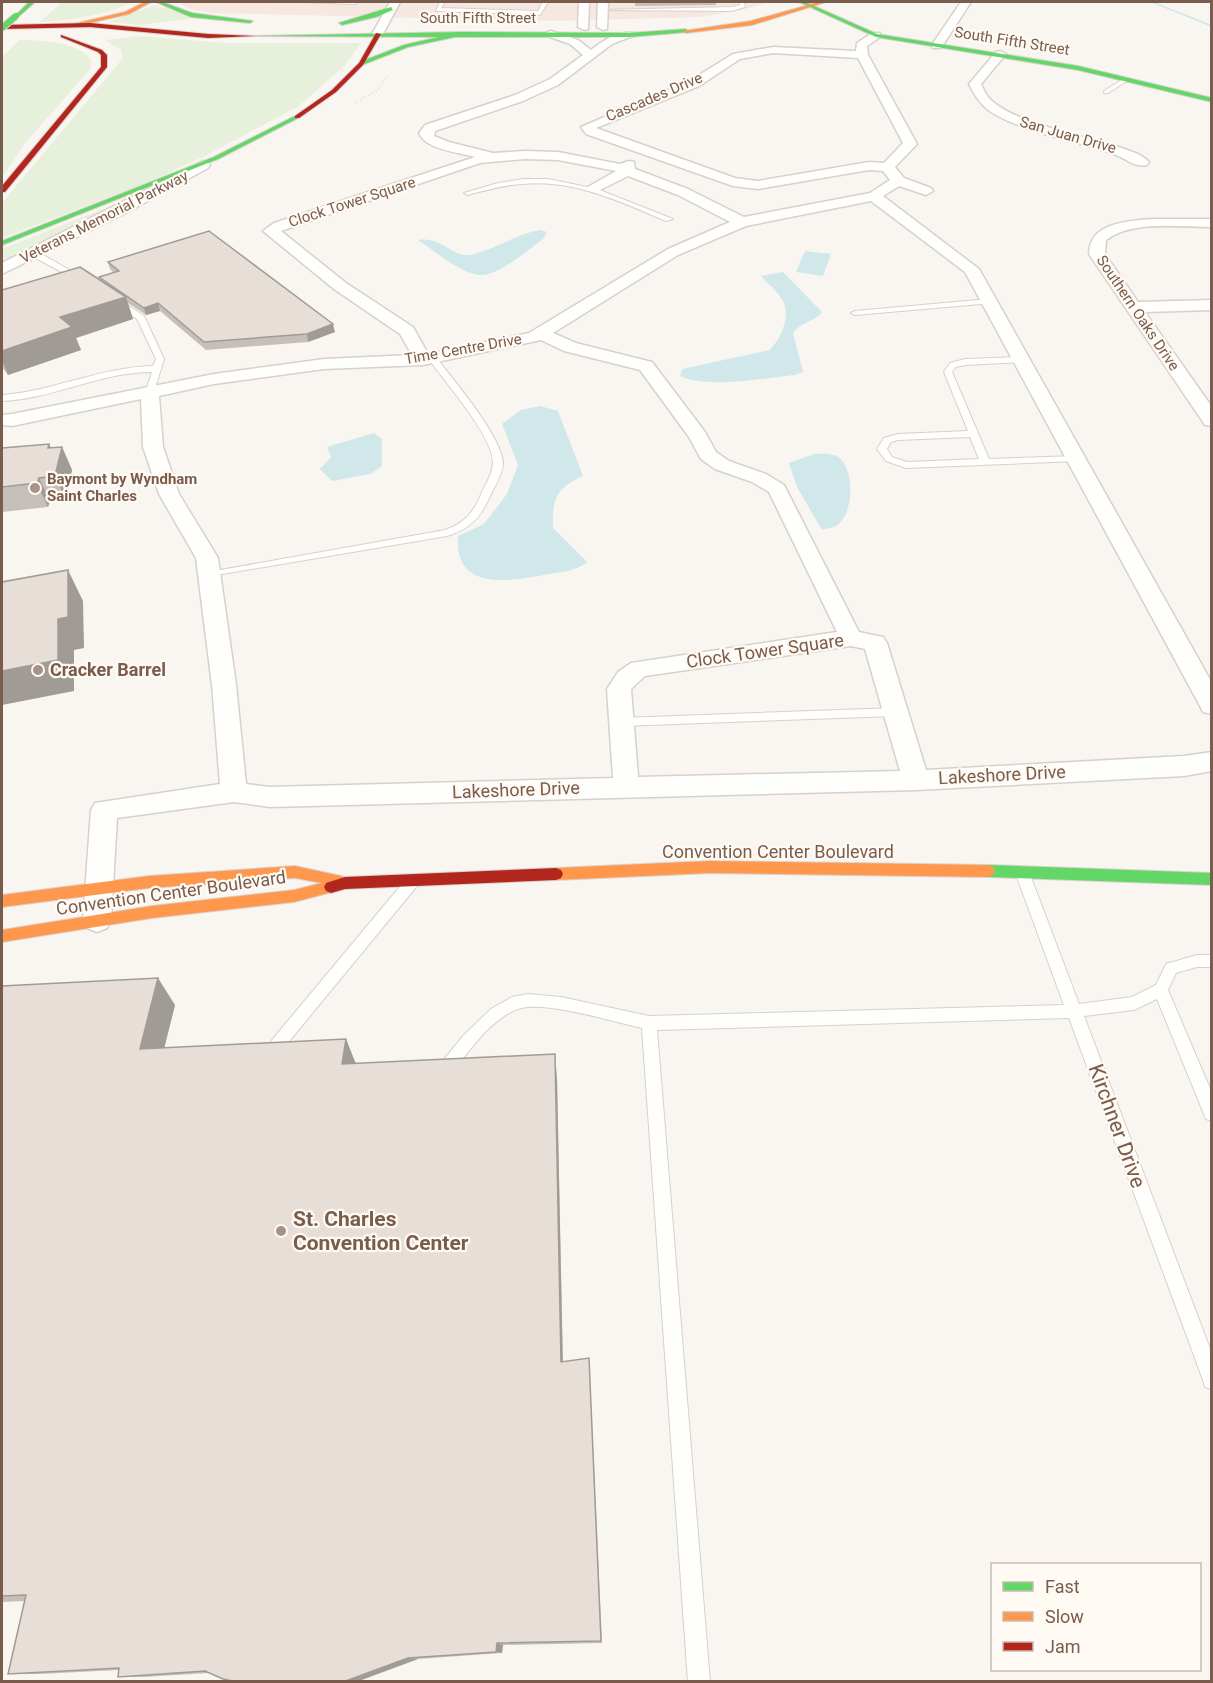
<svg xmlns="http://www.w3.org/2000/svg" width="1213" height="1683" font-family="Roboto,sans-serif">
	<rect width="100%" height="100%" fill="#f9f5f0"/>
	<path fill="#f6e8e1" d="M179,2H769L745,9L701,17L553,21L213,13L189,9Z"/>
	<g fill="#e7f0db">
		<path d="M62,2H132C103,16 71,20 40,22Z"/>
		<path d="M155,5L196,18L140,25L108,22Z"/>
		<path d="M140,36L224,43H361L345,65L299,106L203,157L148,182L2,238V203L123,58L121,50L105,40Z"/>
		<path d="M20,40C44,41 76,40 92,61L90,69L24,144L2,178V57Z"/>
		<path d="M121,202L124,204L2,262V249Z"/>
	</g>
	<g fill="#d0e8ea">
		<path d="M540,230L547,232L543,239C528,250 497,277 479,275C458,272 435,251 418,240C442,236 453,258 470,255C494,250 516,234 540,230Z"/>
		<path d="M805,251L831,254L823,276L796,272Z"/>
		<path d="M783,272L822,312C815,322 802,321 793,333L803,372L795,375C765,378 707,389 680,376L682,369L770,350C781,338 791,317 783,301C779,292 767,283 761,276Z"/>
		<path d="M540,406L558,411L583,476C555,488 552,500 553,528L587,562C575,572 559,572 544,575C506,582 454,590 458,536L484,524L507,494L518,465L502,424L521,410Z"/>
		<path d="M374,433L382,439V466L370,474L332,481L320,469L331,457L327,447Z"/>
		<path d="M814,454C820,454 828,453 834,455C856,462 855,515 836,526C833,528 826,528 822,530L797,487L789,463Z"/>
	</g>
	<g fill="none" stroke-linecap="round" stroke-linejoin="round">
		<path fill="#d0e8ea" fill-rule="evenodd" d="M1150,2H1154L1212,25V27Z"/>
		<defs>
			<g id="lane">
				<path d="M302,2H358L355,4Z"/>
				<path d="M440,2H445L441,8L538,11L543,2H548L540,15L436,11Z"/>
				<path d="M740,2H744L745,7L732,11L600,10L732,7L740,5Z"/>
				<path d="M1125,78L1130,79L1108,93H1104V91Z"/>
				<path d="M524,179H548L597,189L673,219L666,221C621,202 574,179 523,184C504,185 486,190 468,195L464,193L498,183Z"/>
				<path d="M32,252H38L87,280L80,282L32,256Z"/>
				<path d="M989,299H992V303L855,315L851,313L855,311Z"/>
				<path d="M114,300H120L144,316L164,359L153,395L145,393L152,372C100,372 53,399 2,401V395C54,391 101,367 153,366L156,359L137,319L114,304Z"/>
				<path d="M429,356H435C451,377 504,439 503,464C502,475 494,488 489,498C481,518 468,530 447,536L205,577V573L209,572L445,530C465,523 474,512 482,492C486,483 493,473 493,462C493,436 444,381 428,358Z"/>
				<path d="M1021,357L1024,358V362L965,365L956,367L952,372L989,459L1076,456L1081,459L1079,461L906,468L886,461L877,449L884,438L898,434L968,431L944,372L950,363L965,359ZM970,437L979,459L907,462L892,457L887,449L891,442L898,440Z"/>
				<path d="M895,708L901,712L895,716L621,726L615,722L621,718Z"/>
				<path d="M1022,866L1027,868L1029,872L1079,1004L1132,997L1156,985L1166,964L1197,955H1212V967H1197L1176,973L1168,990L1212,1093V1121L1206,1119L1157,999L1134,1010L1084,1016L1212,1354V1389L1205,1387L1203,1380L1069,1018L657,1030L710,1682H688L642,1028C614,1022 543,1000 518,1009C490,1019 469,1052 451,1073L445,1075L439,1073L437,1068L464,1035L491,1009L512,997L528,994L561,997L649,1016L1064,1005L1015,872L1017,868Z"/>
				<path d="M412,876L417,878L419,882L417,886L282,1050L277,1052L272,1050L269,1045L272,1040L407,878Z"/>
			</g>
			<g id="street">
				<path d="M390,2H400L382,36H374L372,34Z"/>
				<path d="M579,2H589L588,29L584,30L578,27Z"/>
				<path d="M598,2H608L607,29L603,30L597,27Z"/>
				<path d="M961,2H971L941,48H933L931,46Z"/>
				<path d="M551,31L578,40L591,50C602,41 618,31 633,33L635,35L612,44L558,85L523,101L435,131L434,136L449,142L493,153L525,151L558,152L620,164L629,161L634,162L635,169L688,189L744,217L870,193L890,180L883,171L869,170L758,189L733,186L586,134L581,127L691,80L733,54L773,47L856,51L857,43L872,33H880V37L867,46L868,55L917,144L895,167L904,178L931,188L933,191L926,195L899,186L883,196L979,269L1212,683V714L1203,712L1200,706L965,272L871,201L746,226L678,255L553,333L576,343L652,362L705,432L716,452L729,461L766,474L784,485L859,632L883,637L887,643L926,770L1184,756L1212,752V771L1184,776L916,790L270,807L234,802L117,818L111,920L107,928L97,932L87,928L83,920L91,810L95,803L220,784L212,685L196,558L159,494L143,447L141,399L12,426L2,425V415L12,414L214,374L324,359L412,355L400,334L334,289L263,231L274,223L475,157C458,152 426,150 419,133L425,125L515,95L550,79L583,55L570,44L547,36V32ZM773,53L858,58L903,143L884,163L869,162L758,181L735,178L596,128L699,86L740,59ZM525,159L558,160L616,171L586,188L593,192L598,191L628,176L678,195L730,222L668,249L529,333L428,354L413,327L346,283L281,231L480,163ZM541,340L564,351L640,370L689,437L701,459L715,469L752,482L769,492L837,632L631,663L618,672L607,689L613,778L270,787L246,784L236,685L218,558L179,494L163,447L159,396L214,384L324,369L423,365ZM851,646L865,649L900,771L638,777L631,689L645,676Z"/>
				<path d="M1000,51L1006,54L981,84C983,88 985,93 988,97C1009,122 1084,136 1116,146C1127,150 1141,153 1149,162L1147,165C1136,168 1126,159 1116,155C1077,141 1033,135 996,115C982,107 976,98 969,84L996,52Z"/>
				<path d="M203,161L208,162L210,165L208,168L126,213L2,274V263Z"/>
				<path d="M1153,219H1212V227C1179,227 1133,220 1106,240L1105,254L1138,302L1212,300V310L1145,312L1212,407V426L1205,425L1089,254C1089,222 1129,221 1153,219Z"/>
			</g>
			<g id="fast">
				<path d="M29,2H35L18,17H14Z"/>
				<path d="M156,2H162L192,13L253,21L250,23L191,17Z"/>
				<path d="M799,2H805L877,34L1078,66L1212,98V102L1078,70L876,37Z"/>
				<path d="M391,7L393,10L376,17L342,25L339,23Z"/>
				<path d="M686,29L688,32L629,37H455L408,47L362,65L360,62L404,45L439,37L251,36L462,32L629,33Z"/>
				<path d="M295,116L300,117L218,159L2,245V241L214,157Z"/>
				<path d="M988,865L1212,873V885L988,877L983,875L981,871L983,867Z"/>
			</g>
			<g id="slow">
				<path d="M145,2H151L129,14L72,27L69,25L125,12Z"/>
				<path d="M819,2H826L752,25L686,33L683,31L751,21Z"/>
				<path d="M710,861L988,865L993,867L995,871L993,875L988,877L710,873L556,880L551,878L549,874L551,870L556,868Z"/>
				<path d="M295,866L341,876L346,878L348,882L346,886L338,887L336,891L294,902L152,918L2,942V930L152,906L294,890L322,883L295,878L149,888L2,907V895L149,876Z"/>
			</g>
			<g id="jam">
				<path d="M90,23L208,34L257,36L208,38L90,27L2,29V25Z"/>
				<path d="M376,33L381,34L363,65L336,92L299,118H295V116L332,90L359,63Z"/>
				<path d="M61,35L102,50L107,55V67L5,192H2V186L101,67V55L98,52L61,37Z"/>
				<path d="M556,868L561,870L563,874L561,878L556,880L345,889L331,893L326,891L324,887L326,883L345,877Z"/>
			</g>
		</defs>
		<use href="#lane" stroke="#d7d1cb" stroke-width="2"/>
		<use href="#street" stroke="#d7d1cb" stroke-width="3"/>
		<use href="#fast" stroke="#d9d2cb" stroke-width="2"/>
		<use href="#slow" stroke="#d9d2cb" stroke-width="2"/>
		<use href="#jam" stroke="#d9d2cb" stroke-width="2"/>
		<path stroke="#dcd5d0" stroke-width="1.5" stroke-dasharray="1 2" stroke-linecap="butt" d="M355,103L378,90L387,76"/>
		<use href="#lane" fill="#fefefd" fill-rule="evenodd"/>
		<use href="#street" fill="#fefefd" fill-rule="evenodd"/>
		<use href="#fast" fill="#63d668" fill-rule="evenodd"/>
		<use href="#slow" fill="#ff974d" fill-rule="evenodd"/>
		<use href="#jam" fill="#b3261e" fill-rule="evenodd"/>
		<defs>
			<path id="fast-bridge" d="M2,28L16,16"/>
		</defs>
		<use href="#fast-bridge" stroke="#dad1cc" stroke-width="8" stroke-linecap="butt"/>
		<use href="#fast-bridge" stroke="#63d668" stroke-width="6"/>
	</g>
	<g fill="#c6bfb9">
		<path d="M635,2H716V5L635,6Z"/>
		<path d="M108,262L335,332L308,342L206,350L160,311L146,315L128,303L133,319L76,338L81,350L8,375L2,367V290L100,280L99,277L114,273L110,269Z"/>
		<path d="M49,444L51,448L62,447L72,470L66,500L50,501L48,507L2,512V448Z"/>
		<path d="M2,986L175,1005L164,1048L346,1039L355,1063L557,1079L563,1362L589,1358L602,1643L503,1645L502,1653L418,1659L357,1682H237L209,1673L144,1677H118L119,1670L40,1674H8L25,1601L2,1602Z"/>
	</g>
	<g fill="#a19b96">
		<path d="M126,297L133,319L76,338L81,350L8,375L2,360V351L60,317Z"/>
		<path d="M158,303L160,311L146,315L144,308Z"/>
		<path d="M333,324L335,332L308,342L307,334Z"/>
		<path d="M49,444L58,464L62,447L72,470L66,500L55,476L48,448Z"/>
		<path d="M39,478L50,501L48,507L37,483Z"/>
		<path d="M68,570L83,601L84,648L74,650V691L2,705V671L58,619Z"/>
		<path d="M158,978L175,1005L158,1073L140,1049Z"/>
		<path d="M346,1039L356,1064H342Z"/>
		<path d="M555,1054L557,1079L563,1377L561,1362Z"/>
		<path d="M497,1643L503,1645L502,1653L496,1652Z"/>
		<path d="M408,1658L418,1659L358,1681H344Z"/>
	</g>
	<g fill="#e6ded7" stroke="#a19b96" stroke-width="1.5">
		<path d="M209,231L333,324L307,334L204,342L158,303L144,308L99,277L119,271L108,262Z"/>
		<path d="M80,267L126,297L60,317L72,327L2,351V290Z"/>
		<path d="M49,444L48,448L62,447L55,476L39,478L37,483L2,487V448Z"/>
		<path d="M68,570V617L58,619V660L2,671V582Z"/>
		<path d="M158,978L140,1049L346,1039L342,1064L555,1054L561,1362L589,1358L601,1641L497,1643L496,1652L408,1658L343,1682H237L223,1679L205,1671L118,1677L119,1668L8,1674L26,1595L2,1596V986Z"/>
	</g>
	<g fill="#a69286" stroke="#fffaf3" stroke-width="2">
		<circle cx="35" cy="488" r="6"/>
		<circle cx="38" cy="670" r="6"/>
		<circle cx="281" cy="1231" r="6"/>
	</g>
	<g text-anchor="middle" stroke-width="4.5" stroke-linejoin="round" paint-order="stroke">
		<g font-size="15" fill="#7a5c4d" stroke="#fffaf3">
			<text x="478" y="23">South Fifth Street</text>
			<text transform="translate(1012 41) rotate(9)" y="5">South Fifth Street</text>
			<text transform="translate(654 97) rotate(-23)" y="5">Cascades Drive</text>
			<text transform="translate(1068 135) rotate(16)" y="5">San Juan Drive</text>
			<text transform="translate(352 202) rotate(-18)" y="5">Clock Tower Square</text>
			<text transform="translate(104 217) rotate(-27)" y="5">Veterans Memorial Parkway</text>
			<text transform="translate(1138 313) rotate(56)" y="5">Southern Oaks Drive</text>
			<text transform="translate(463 349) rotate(-10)" y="5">Time Centre Drive</text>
		</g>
		<g font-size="15" font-weight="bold" fill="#7a5c4d" stroke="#fffaf3" text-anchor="start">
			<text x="47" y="484">Baymont by Wyndham<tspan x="47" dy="17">Saint Charles</tspan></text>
		</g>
		<g font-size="18" fill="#7a5c4d" stroke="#fffaf3">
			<text transform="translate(765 651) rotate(-8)" y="6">Clock Tower Square</text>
			<text transform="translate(1002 775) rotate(-3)" y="6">Lakeshore Drive</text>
			<text transform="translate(516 790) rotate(-2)" y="6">Lakeshore Drive</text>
			<text x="778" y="858">Convention Center Boulevard</text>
			<text transform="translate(171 893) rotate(-8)" y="6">Convention Center Boulevard</text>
		</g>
		<g font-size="18" font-weight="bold" fill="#7a5c4d" stroke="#fffaf3" text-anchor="start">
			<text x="50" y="676">Cracker Barrel</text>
		</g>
		<g font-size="21" fill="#7a5c4d" stroke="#fffaf3">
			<text transform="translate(1117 1126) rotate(70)" y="7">Kirchner Drive</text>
		</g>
		<g font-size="21" font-weight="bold" fill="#7a5c4d" stroke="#fffaf3" text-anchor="start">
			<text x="293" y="1226">St. Charles<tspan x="293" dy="24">Convention Center</tspan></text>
		</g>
	</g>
	<rect width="1213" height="1683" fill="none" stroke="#7a5c4d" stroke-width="6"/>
	<rect x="991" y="1563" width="210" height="108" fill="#fffaf3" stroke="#cabbb1" stroke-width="1.5"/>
	<rect x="1003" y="1582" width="30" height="9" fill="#63d668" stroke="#cabbb1" stroke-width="1.5"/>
	<text x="1045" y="1593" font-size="18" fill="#7a5c4d">Fast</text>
	<rect x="1003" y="1612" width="30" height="9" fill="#ff974d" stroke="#cabbb1" stroke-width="1.5"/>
	<text x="1045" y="1623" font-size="18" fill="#7a5c4d">Slow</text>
	<rect x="1003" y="1642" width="30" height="9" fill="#b3261e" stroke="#cabbb1" stroke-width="1.5"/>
	<text x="1045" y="1653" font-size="18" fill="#7a5c4d">Jam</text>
</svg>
